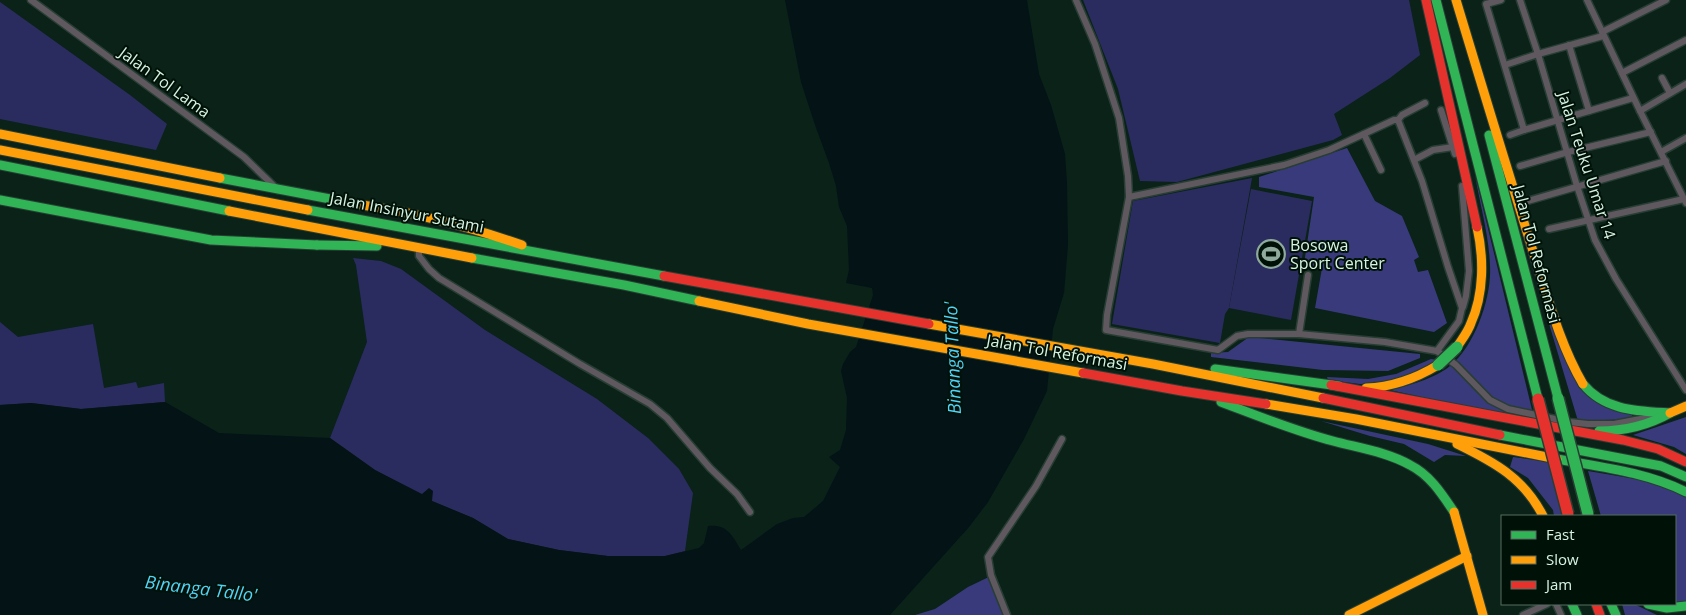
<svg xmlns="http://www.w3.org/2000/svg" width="1686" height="615" font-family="'Open Sans',sans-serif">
	<rect width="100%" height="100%" fill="#0a2218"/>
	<g fill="#2a2c60">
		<path d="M1083,0H1409L1420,55L1390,78L1334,114L1342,135L1333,140L1177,182L1140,181L1118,89Z"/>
		<path d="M0,2L130,95L167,124L156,150L0,119Z"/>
		<path d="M1252,178L1229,308L1225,314L1220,343L1112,324L1133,201Z"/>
		<path d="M1251,189L1312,201L1291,320L1229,308Z"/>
		<path d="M353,258L381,261L401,269L485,330L597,399L648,438L679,469L693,493L685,551L665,556H607L559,550L508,539L473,518L432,501L375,470L330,438L367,342L356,265Z"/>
		<path d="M0,322L18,337L93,324L104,388L136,382L138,388L164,383L165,402L81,409L31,403L0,405Z"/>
	</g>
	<g fill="#393a7b">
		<path d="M1347,148L1375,201L1402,216L1419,257L1414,260L1418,272L1428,270L1447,323L1434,332L1315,308L1322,268L1304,264L1314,197L1259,187V177Z"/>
		<path d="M1475,175L1535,422L1390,390C1408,386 1436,378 1450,366C1475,346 1492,297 1490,266C1489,235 1480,205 1475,175Z"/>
		<path d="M1525,243L1583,389L1632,413V419L1578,421Z"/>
		<path d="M1249,337L1420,354V358L1388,371L1323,370L1211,357V353L1228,352Z"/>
		<path d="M1431,359L1439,360L1432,366L1384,383L1360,384L1328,380L1327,377L1368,379L1396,374Z"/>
		<path d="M1686,417V454L1674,447L1633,435Z"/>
		<path d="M1321,421L1428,444L1466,456L1445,455L1434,462L1404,444L1370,436Z"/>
		<path d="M1513,457L1549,462L1565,516H1554L1553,510L1528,478L1510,467Z"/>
		<path d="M1588,471L1642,480L1686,495V602L1675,604V516H1601Z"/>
		<path d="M995,574L1011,615H915L935,609L968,587Z"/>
		<path d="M1622,604H1634L1657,615H1625Z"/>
	</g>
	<path fill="#041316" d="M785,0H1027L1039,74L1051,105L1065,154L1067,183L1068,245L1064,293L1053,329L1047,391L1024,439L988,502L969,527L890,615H0V405L31,403L81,409L165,402L219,433L330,438L375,470L422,494L429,488L433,491L432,501L473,518L508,539L559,550L608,556H665L699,548L704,543L708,526C727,524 732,535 741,550L777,524L793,518L804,517L823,501L840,467L829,457L840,450L846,430L847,398L841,371L843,364L850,352L856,347L873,295L872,288L846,283L849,270L847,226L839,207L836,186L829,163L815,125L801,82Z"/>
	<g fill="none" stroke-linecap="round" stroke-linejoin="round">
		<defs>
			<g id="street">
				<path d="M31,0L244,157L278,190"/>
				<path d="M1076,0L1095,44L1119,118L1128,176L1129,197L1107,315L1106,330L1218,350L1237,336L1248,334H1299L1385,342L1437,351L1456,365L1490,400L1508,409L1569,422L1588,424H1614L1651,417"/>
				<path d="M1501,0L1486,4L1524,130L1633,98"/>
				<path d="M1587,0L1640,111L1686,203"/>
				<path d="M1602,32L1666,0"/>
				<path d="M1603,36L1538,54L1577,186L1595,240L1616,279L1686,390"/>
				<path d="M1569,45L1589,111"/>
				<path d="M1505,65L1538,54L1520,0"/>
				<path d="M1622,73L1686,40"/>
				<path d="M1662,78L1670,93"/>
				<path d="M1441,110L1455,154"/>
				<path d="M1640,111L1686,84"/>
				<path d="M1398,120L1422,181L1448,267L1462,308L1459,321L1437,351"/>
				<path d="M1364,134L1381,170"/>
				<path d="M1510,135L1524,130"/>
				<path d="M1661,152L1686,138"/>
				<path d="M1414,160L1433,150L1453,147"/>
				<path d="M1520,166L1568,152L1651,132"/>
				<path d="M1462,186L1469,271L1466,296L1463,307"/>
				<path d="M1129,197L1284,165L1329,150L1394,120H1398L1402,115L1425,103"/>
				<path d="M1524,202L1666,161"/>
				<path d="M1549,229L1684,199"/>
				<path d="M419,248V256L429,269L439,278L580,364L650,404L667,418L710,468L737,494L750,512"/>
				<path d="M1299,334L1308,275"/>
				<path d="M1556,604L1561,615"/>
				<path d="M1007,615L991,575L988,557L1036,486L1062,439"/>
				<path d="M1523,615L1547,604"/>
			</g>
			<g id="fast">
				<path d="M1436,0L1538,399"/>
				<path d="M1489,135L1558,398"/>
				<path d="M0,165L229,211"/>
				<path d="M220,178L362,205"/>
				<path d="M0,200L211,240L317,245"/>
				<path d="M308,210L664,276"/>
				<path d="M317,245L377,246"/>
				<path d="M472,258L624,285L699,301"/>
				<path d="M1215,369L1339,386"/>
				<path d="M1583,384C1605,411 1638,411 1670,413"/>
				<path d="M1221,402C1258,416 1295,431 1333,441C1359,448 1387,452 1410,465C1430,475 1442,494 1454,512"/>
				<path d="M1599,431C1625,431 1647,426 1670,413"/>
				<path d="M1500,435L1661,466L1686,477"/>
				<path d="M1557,459C1600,467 1646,472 1686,492"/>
				<path d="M1572,604L1577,615"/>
				<path d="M1611,604L1616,615"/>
				<path d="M1648,604L1667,608L1686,606"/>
			</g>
			<g id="slow">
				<path d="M1456,0C1481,83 1506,166 1532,248C1547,294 1559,343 1583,384"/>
				<path d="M0,134L220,178"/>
				<path d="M0,150L308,210"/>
				<path d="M362,205C417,213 470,227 522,245"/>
				<path d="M229,211L472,258"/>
				<path d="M699,301L808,324L1083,373"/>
				<path d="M929,324L1153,364L1323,398"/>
				<path d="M1457,347C1462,339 1468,332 1471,323C1484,294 1484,258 1477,227"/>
				<path d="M1366,388C1393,387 1415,379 1438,365"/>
				<path d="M1266,404L1356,419L1557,459"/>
				<path d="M1670,413L1686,406"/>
				<path d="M1457,444C1494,462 1524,478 1543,516"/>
				<path d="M1454,512L1483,615"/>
				<path d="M1349,615L1467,556"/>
			</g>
			<g id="jam">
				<path d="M1426,0L1477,227"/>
				<path d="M664,276L929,324"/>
				<path d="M1083,373L1182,391L1266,404"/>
				<path d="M1331,385L1623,440L1658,449L1686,462"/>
				<path d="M1323,398L1500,435"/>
				<path d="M1596,604L1600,615"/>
			</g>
		</defs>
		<use href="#street" stroke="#283e34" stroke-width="9"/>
		<use href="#fast" stroke="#283e34" stroke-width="11"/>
		<use href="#slow" stroke="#283e34" stroke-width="11"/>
		<use href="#jam" stroke="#283e34" stroke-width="11"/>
		<use href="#street" stroke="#5f595f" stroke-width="6"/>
		<use href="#fast" stroke="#30b455" stroke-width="9"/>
		<use href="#slow" stroke="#ff9f0a" stroke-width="9"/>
		<use href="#jam" stroke="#e5322d" stroke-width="9"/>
		<defs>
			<g id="fast-bridge">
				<path d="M1438,365L1457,347"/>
				<path d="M1558,398L1588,514"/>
			</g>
			<path id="jam-bridge" d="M1538,399L1568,514"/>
		</defs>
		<use href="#fast-bridge" stroke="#283e34" stroke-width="14" stroke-linecap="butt"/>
		<use href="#jam-bridge" stroke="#283e34" stroke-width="14" stroke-linecap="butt"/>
		<use href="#fast-bridge" stroke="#30b455" stroke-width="11"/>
		<use href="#jam-bridge" stroke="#e5322d" stroke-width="11"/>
	</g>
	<defs>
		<symbol id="stadium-ring" viewBox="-11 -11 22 22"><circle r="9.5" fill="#001208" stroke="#8faa9c" stroke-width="1.5"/><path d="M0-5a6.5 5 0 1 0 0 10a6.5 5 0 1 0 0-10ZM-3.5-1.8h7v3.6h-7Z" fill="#8faa9c"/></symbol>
	</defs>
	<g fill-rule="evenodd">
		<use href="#stadium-ring" x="1255" y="238" width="32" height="32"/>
	</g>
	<g text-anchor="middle" stroke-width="4" stroke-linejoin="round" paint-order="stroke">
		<g font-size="16" fill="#d7f4e3" stroke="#001208">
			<text transform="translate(165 82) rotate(36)" y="6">Jalan Tol Lama</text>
			<text transform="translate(1587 165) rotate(72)" y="6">Jalan Teuku Umar 14</text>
			<text transform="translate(407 212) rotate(11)" y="6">Jalan Insinyur Sutami</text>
			<text transform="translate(1537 254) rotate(75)" y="6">Jalan Tol Reformasi</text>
			<text transform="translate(1057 352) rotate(10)" y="6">Jalan Tol Reformasi</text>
		</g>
		<g font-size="16" fill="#d7f4e3" stroke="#001208" text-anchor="start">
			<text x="1290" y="251">Bosowa<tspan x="1290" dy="18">Sport Center</tspan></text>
		</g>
		<g font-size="18" font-style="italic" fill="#52d3f8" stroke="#001208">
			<text transform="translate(953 358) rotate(-92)" y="6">Binanga Tallo'</text>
			<text transform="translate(201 589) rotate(7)" y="6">Binanga Tallo'</text>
		</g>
	</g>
	<rect x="1501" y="515" width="175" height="90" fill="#001208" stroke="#566c60"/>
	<rect x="1511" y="531" width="25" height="8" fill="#30b455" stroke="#566c60"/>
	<text x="1546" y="540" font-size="15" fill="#d7f4e3">Fast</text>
	<rect x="1511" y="556" width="25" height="8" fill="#ff9f0a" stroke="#566c60"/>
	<text x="1546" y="565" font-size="15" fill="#d7f4e3">Slow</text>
	<rect x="1511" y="581" width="25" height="8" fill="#e5322d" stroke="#566c60"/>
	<text x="1546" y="590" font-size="15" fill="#d7f4e3">Jam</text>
</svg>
